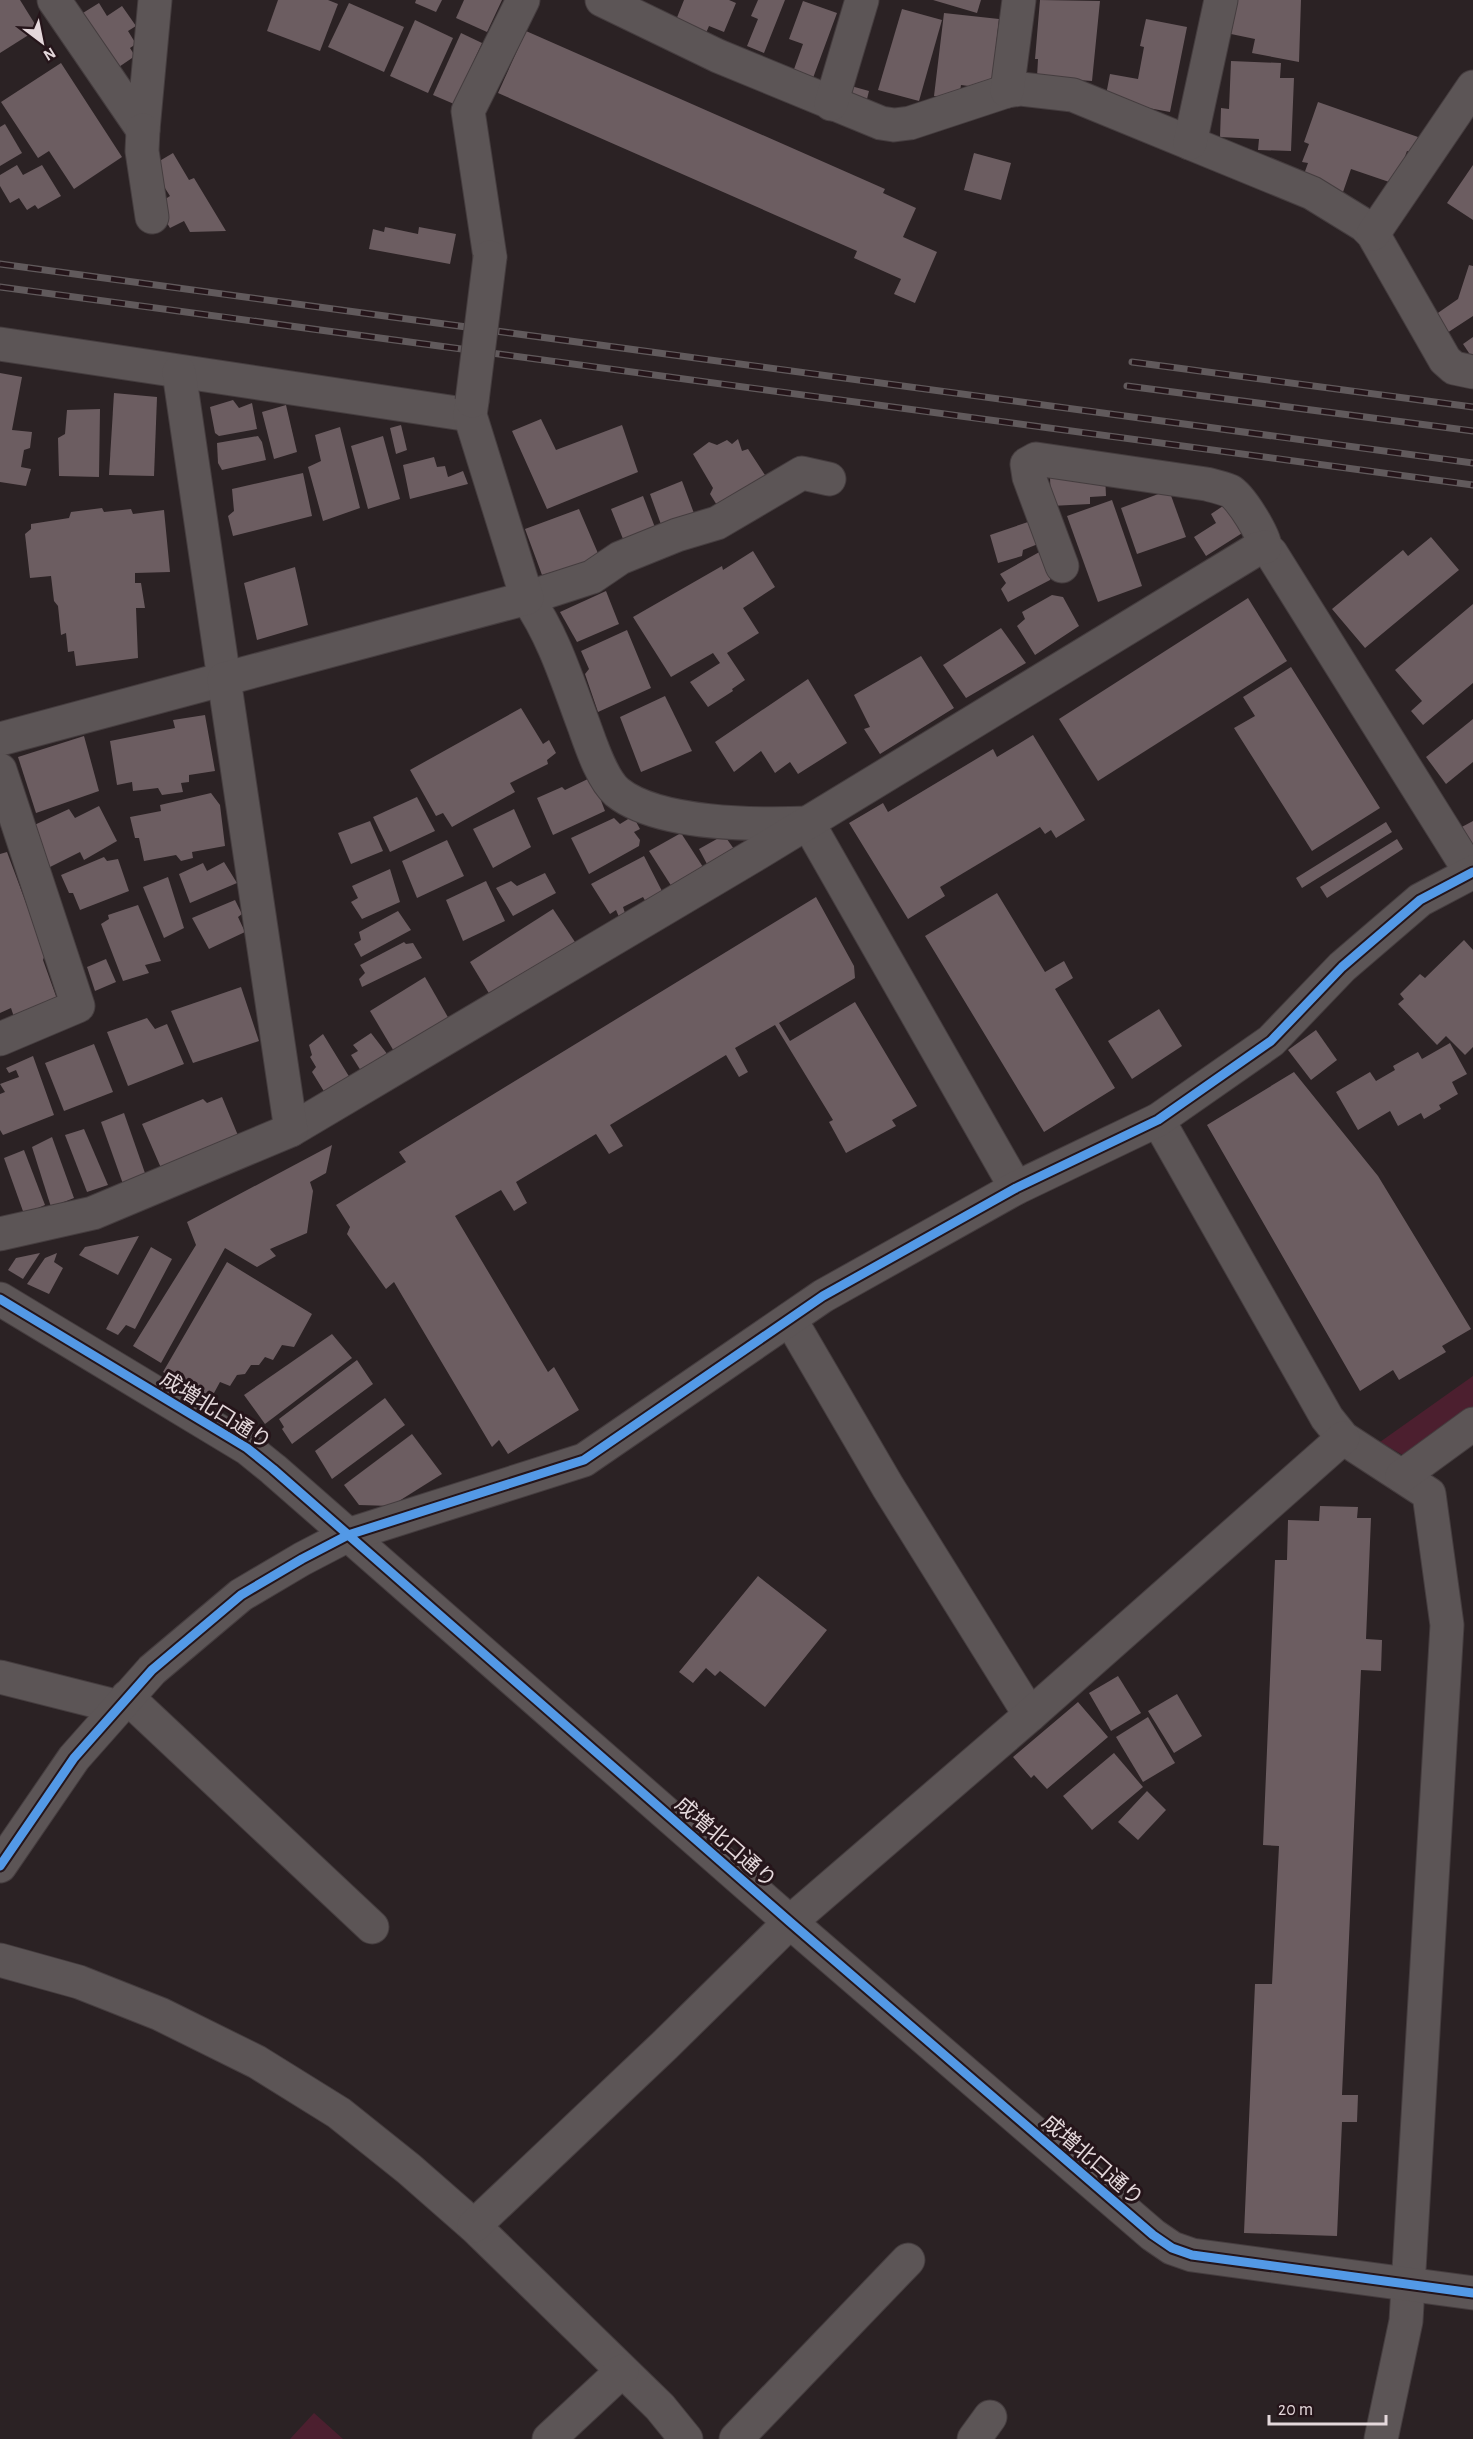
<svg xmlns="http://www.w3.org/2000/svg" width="1473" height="2439" font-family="'Alegreya Sans','Noto Sans JP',sans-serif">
	<rect width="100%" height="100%" fill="#2b2224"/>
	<g fill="#4c1f2f">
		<path d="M1473,1376V1414L1408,1458L1380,1442Z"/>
		<path d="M314,2413L343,2439H290Z"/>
	</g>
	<g fill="#6c5d61">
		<path d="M0,0H20L38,29L0,53Z"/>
		<path d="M278,0H328L338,4L320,51L267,31Z"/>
		<path d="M416,0H442L436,12L415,3Z"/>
		<path d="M464,0H502L487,32L456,18Z"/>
		<path d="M684,0H729L736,3L724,32L709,26L706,33L676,20Z"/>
		<path d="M758,0H785L764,53L747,46L758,19L751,16Z"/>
		<path d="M933,0H981L977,13Z"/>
		<path d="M1040,0L1100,1L1092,81L1037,77L1038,59H1035Z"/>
		<path d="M1238,0H1301L1299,62L1252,53L1255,39L1231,34Z"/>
		<path d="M803,1L837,13L813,78L793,72L803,44L789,39Z"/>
		<path d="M99,3L107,16L122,6L136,26L128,31L136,44L130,48L135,56L113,71L78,16Z"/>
		<path d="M349,3L404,27L384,72L328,47Z"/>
		<path d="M902,9L942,20L919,101L878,90Z"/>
		<path d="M944,13L999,19L991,89L961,85L959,99L934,96Z"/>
		<path d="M1146,19L1187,27L1170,112L1105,100L1110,74L1138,79L1144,47L1140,46Z"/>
		<path d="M415,20L453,38L428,93L390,76Z"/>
		<path d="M526,31L885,189L883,193L916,208L903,237L937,252L915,303L894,294L901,279L854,258L857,251L498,93Z"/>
		<path d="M461,33L482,43L454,104L433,95Z"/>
		<path d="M1231,61L1281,63L1280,78H1294L1291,151L1258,150L1259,139L1220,137L1221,108L1229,109Z"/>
		<path d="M61,63L122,157L74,189L49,151L38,158L1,102Z"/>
		<path d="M851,86L869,91L866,103L848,98Z"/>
		<path d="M1318,102L1418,137L1412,153L1407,151L1395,184L1351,169L1343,192L1303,177L1308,163L1302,162L1309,144L1304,142Z"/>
		<path d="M5,124L22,153L0,166V127Z"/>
		<path d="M173,153L189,180L194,178L226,231L190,232L184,221L170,228L156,205L170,196L151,166Z"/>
		<path d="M974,153L1011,163L1001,200L964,190Z"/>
		<path d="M17,165L23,175L42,165L61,196L38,209L35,205L27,210L19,198L10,203L0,186V175Z"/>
		<path d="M1473,165V220L1447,203Z"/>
		<path d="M385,227L418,234L419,227L456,234L450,264L369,249L373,229L384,232Z"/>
		<path d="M1469,265L1473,266V316L1447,333L1435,315L1458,299Z"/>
		<path d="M1473,337V359L1463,344Z"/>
		<path d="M0,373L22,377L12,430L32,432L30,448L24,450L21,467L31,469L26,486L0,482Z"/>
		<path d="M114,393L157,397L154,476L109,475Z"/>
		<path d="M233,400L239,408L252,403L257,429L219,436L215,433L210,407Z"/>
		<path d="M286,405L297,452L274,459L262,412Z"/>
		<path d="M100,409L99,477L59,476L58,438L65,434L67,410Z"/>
		<path d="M541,419L556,450L622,425L638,472L547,509L512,431Z"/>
		<path d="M401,425L407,450L396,454L390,428Z"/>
		<path d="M340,427L360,508L323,521L308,467L321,461L315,435Z"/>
		<path d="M258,436L262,442L266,460L222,470L218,463L217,443Z"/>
		<path d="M383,436L400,499L368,509L351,446Z"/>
		<path d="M738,439L742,451L748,449L765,475L720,510L710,494L713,488L693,454L709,442L717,445L727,440L732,444Z"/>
		<path d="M434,457L437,467L445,466L448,477L463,471L468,484L410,499L403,465Z"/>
		<path d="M303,473L312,516L233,536L228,516L234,511L232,489Z"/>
		<path d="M1105,474L1106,496L1090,497V504L1051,506L1050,477Z"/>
		<path d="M682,481L695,516L663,530L650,494Z"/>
		<path d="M1169,490L1186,537L1137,554L1121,508Z"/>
		<path d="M643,496L656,530L625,544L611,509Z"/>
		<path d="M1112,500L1142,586L1098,602L1067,516Z"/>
		<path d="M1229,502L1247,530L1206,556L1194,537L1216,523L1211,514Z"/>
		<path d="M102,508L104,512L131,509L133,514L164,510L170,572L135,573V583H141L145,608H136L138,658L76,666L74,651L68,652L66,633L61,635L58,606L54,601L51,576L30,578L25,534L31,529V524L69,518L71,512Z"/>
		<path d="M579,509L600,558L584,566L583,563L542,575L525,529Z"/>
		<path d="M1031,521L1038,544L1023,550L1022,556L998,563L990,535Z"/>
		<path d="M1431,537L1459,570L1365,648L1332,609L1403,550L1408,556Z"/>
		<path d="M1043,550L1053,573L1050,580L1008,602L1001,589L1006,583L1000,574Z"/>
		<path d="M753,551L775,587L743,608L759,633L727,653L745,680L732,689L733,691L708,707L690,682L720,663L713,653L671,677L633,617L722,566L723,570Z"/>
		<path d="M295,567L308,625L257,640L244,583Z"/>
		<path d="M606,591L619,624L577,642L560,612Z"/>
		<path d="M1052,595L1063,597L1079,626L1035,655L1017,626L1025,619L1022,612Z"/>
		<path d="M1248,598L1287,661L1098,781L1059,719Z"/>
		<path d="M1473,604V683L1423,725L1411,711L1422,701L1395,670Z"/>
		<path d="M1001,628L1026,663L966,698L943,665Z"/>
		<path d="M627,630L651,688L598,712L585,674L589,669L581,651Z"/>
		<path d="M921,656L954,708L880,754L864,729L870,727L854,695Z"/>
		<path d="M1291,667L1380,808L1312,851L1234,728L1255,716L1243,697Z"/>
		<path d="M808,679L847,743L798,774L790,762L775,773L761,751L734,772L715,742Z"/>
		<path d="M665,696L692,751L641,772L620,717Z"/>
		<path d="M521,708L543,744L549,740L556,753L547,760L548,764L510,783L515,792L452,827L443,813L436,816L410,770Z"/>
		<path d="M205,715L215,771L189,775V782L181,783L183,792L162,795L158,788L133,791L132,782L117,785L110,741L175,728L173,720Z"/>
		<path d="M1473,719V762L1446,784L1426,757Z"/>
		<path d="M1033,735L1085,820L1056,838L1051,830L1045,834L1040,827L940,887L945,896L908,919L849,823L883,803L888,812L993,749L997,757Z"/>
		<path d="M84,736L99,791L36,813L18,757Z"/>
		<path d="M592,777L605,811L553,835L537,798L562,787L565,790Z"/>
		<path d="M211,793L220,805L225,846L192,852L193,858L181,861L176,855L144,861L139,838H135L130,817L161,811L160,805Z"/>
		<path d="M417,797L435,831L390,852L373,817Z"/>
		<path d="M99,806L117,841L84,860L80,852L50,867L30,827L69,809L75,818Z"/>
		<path d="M514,809L531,847L493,868L473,829Z"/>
		<path d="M633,816L640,829L634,832L640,840L639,846L589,874L571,838L614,818L620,824Z"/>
		<path d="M370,821L383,851L351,864L338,833Z"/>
		<path d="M1473,821V853L1458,829Z"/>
		<path d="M1386,822L1392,832L1302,888L1296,878Z"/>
		<path d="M681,833L703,867L672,887L649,851Z"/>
		<path d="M724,835L734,849L708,866L699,849Z"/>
		<path d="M1397,839L1403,849L1327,898L1320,887Z"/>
		<path d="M447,840L464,876L417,898L402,861Z"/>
		<path d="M7,852L45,954L43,960L57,999L14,1017L11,1008L0,1013V854Z"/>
		<path d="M644,856L663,893L647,904L643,897L623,907L625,913L619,917L616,910L610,914L591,884Z"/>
		<path d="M104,857L107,861L118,859L129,891L80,910L73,893H69L61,875Z"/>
		<path d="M224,862L237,883L190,903L179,874L203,863L207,871Z"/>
		<path d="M390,869L400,902L362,919L351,902L358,898L352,886Z"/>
		<path d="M545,873L556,893L513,916L496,888L511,881L517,886Z"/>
		<path d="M168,877L184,928L164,938L143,887Z"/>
		<path d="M486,881L505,921L463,941L446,900Z"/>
		<path d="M997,893L1045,972L1064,961L1073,978L1055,989L1115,1088L1044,1132L925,936Z"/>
		<path d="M816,897L854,966L855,978L779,1023L790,1041L855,1002L917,1106L892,1120L896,1126L846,1153L829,1122L833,1120L775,1025L735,1048L748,1072L739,1077L726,1055L610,1125L623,1146L609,1154L596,1134L516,1182L527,1203L514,1211L501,1190L455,1216L548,1372L554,1367L579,1410L508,1454L499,1440L492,1447L394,1282L386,1289L347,1234L350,1227L336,1205L406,1162L399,1152Z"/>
		<path d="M235,900L242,914L238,917L245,932L209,949L192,918Z"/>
		<path d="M138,905L161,961L145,965L149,973L123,981L101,924L109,919L108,915Z"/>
		<path d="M553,909L575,942L490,995L470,962Z"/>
		<path d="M398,911L411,930L361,957L354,944L361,940L359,932Z"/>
		<path d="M1464,940L1473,950V1047L1465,1055L1446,1036L1437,1045L1398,1004L1404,999L1400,994L1420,974L1425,978Z"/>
		<path d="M404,942L406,944L413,943L422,958L362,987L359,979L365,973L360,965Z"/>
		<path d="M106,959L116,982L95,991L87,967Z"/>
		<path d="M425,977L449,1019L395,1053L370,1011Z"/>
		<path d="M241,987L259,1041L193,1063L171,1011Z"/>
		<path d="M1159,1009L1182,1046L1132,1079L1108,1041Z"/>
		<path d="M147,1018L155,1029L167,1024L184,1064L128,1086L107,1032Z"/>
		<path d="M1316,1030L1337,1060L1311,1080L1288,1050Z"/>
		<path d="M371,1033L388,1055L361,1071L351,1055L358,1051L353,1045Z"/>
		<path d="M323,1034L350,1078L325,1093L312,1072L316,1067L310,1057L312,1055L309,1045Z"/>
		<path d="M1450,1043L1467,1074L1452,1082L1458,1094L1439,1105L1441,1109L1424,1119L1421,1113L1398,1126L1390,1111L1358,1130L1336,1092L1370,1072L1376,1081L1395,1070L1393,1066L1418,1052L1422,1059Z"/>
		<path d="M94,1044L113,1092L64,1111L45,1063Z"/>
		<path d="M33,1056L54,1115L3,1135L0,1130V1094L5,1092L0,1084L19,1077L16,1070L9,1073L6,1068Z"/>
		<path d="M1294,1072L1378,1176L1471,1329L1442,1346L1446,1352L1399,1380L1393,1370L1360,1391L1207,1125Z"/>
		<path d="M222,1097L242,1145L161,1168L142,1124L203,1099L207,1103Z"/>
		<path d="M124,1113L146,1176L123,1184L101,1122Z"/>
		<path d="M84,1129L108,1185L87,1192L65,1135Z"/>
		<path d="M52,1137L74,1198L51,1207L32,1147Z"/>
		<path d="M332,1145L326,1173L310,1182L313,1191L307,1233L270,1249L276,1256L257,1267L225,1248L161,1363L133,1346L196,1245L187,1222Z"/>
		<path d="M24,1150L45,1205L24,1214L4,1158Z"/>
		<path d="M139,1236L118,1275L79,1255L85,1247Z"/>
		<path d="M151,1247L172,1259L135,1329L126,1325L118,1335L106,1329Z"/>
		<path d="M40,1253L23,1279L8,1270L16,1258Z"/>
		<path d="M57,1253L54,1262L63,1268L49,1294L27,1284L45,1258Z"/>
		<path d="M227,1262L312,1314L294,1347L282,1345L273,1360L265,1357L259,1365H251L245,1374L237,1375L230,1386L220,1382L214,1393L199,1394L163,1372Z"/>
		<path d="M332,1334L352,1358L265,1424L244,1395Z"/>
		<path d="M357,1360L373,1384L292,1444L282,1429L284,1427L279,1419Z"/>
		<path d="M385,1398L405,1425L332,1479L315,1451Z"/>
		<path d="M412,1434L442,1474L391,1506L359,1505L344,1485Z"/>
		<path d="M1320,1506L1358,1507L1357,1518H1371L1366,1639L1382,1640L1381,1671L1361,1670L1342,2095H1358L1357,2122H1342L1337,2236L1244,2233L1255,1984H1272L1279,1846L1263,1845L1275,1560H1287L1288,1520L1319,1521Z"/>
		<path d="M758,1576L827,1630L765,1707L720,1671L715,1676L706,1668L693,1683L679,1672Z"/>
		<path d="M1118,1676L1141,1713L1111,1731L1089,1693Z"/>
		<path d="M1177,1694L1202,1736L1174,1753L1148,1711Z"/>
		<path d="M1078,1702L1108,1737L1047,1789L1034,1775L1031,1778L1013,1757Z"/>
		<path d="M1148,1717L1175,1763L1143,1782L1116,1737Z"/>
		<path d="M1114,1753L1143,1787L1092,1830L1063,1796Z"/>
		<path d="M1147,1791L1166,1810L1138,1840L1118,1822Z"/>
	</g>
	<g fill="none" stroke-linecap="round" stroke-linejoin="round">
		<defs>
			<g id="minor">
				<path d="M54,0L143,130L155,0"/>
				<path d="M602,0L718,56L881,123L894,125L910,123L1007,91L1021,89L1073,95L1312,193L1364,225L1373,234L1445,360L1454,368L1473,372"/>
				<path d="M1007,91L1019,0"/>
				<path d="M831,104L862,0"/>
				<path d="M143,130L142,151L152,217"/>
				<path d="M1190,143L1221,0"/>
				<path d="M1373,234L1473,87"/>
				<path d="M490,257L468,111L523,0"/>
				<path d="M0,344L470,415"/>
				<path d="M829,479L802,473L717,523L677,535L620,558L592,577L527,598C553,635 567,680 583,723C590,742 601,778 617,792C658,825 757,825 808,823L1016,1188"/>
				<path d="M1062,566L1029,477L1027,464L1036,459L1206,484C1214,486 1223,488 1230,491C1240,496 1265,536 1265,547L1271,553L1471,873"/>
				<path d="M0,739L224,679L179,372"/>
				<path d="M0,770L78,1006L0,1039"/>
				<path d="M1158,1120L1327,1418L1343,1438L1429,1494L1447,1625L1406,2321L1381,2439"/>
				<path d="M291,1130L758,853L1257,549L1265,547"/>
				<path d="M0,1234L93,1213L291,1130L224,679L527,598L470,415L472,401"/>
				<path d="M0,1299L247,1448L273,1469L790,1922L1153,2235L1172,2248L1192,2255L1473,2293"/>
				<path d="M790,1319L888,1487L1030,1715"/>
				<path d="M1402,1476L1473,1424"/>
				<path d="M0,1677L119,1707"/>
				<path d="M127,1697L372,1927"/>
				<path d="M0,1866L74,1758L152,1670L241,1595L302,1559L348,1535L584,1460L823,1296L1016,1188L1158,1120L1271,1041L1342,967L1420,900L1473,872"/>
				<path d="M0,1960L79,1982L160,2014L257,2062L339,2113L409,2169L474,2226L660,2407L686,2439"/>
				<path d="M474,2226L665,2045L790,1922L1030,1715L1343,1438"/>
				<path d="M549,2439L622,2371"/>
				<path d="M736,2439L908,2260"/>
				<path d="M974,2439L990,2417"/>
			</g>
		</defs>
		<use href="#minor" stroke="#453d3f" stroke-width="35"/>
		<use href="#minor" stroke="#5c5556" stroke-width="33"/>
		<defs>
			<g id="rail">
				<path d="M0,264L1473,463"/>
				<path d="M0,287L1473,485"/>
				<path d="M1132,362L1473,407"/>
				<path d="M1127,386L1473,431"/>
			</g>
		</defs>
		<use href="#rail" stroke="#615a5c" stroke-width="7"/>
		<use href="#rail" stroke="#25151a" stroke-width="4.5" stroke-dasharray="14" stroke-linecap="butt"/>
		<defs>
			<path id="minor-bridge" d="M472,401L490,257"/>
		</defs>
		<use href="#minor-bridge" stroke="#453d3f" stroke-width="35" stroke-linecap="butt"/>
		<use href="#minor-bridge" stroke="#5c5556" stroke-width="33"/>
		<defs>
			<g id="cycleway">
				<path d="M0,1299L247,1448L273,1469L790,1922L1153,2235L1172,2248L1192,2255L1473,2293"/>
				<path d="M0,1866L74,1758L152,1670L241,1595L302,1559L348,1535L584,1460L823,1296L1016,1188L1158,1120L1271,1041L1342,967L1420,900L1473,872"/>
			</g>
		</defs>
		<use href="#cycleway" stroke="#25151a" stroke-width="13"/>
		<use href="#cycleway" stroke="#5399e6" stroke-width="9"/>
	</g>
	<g text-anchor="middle" stroke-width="6" stroke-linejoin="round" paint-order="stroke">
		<g font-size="21" fill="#e4d8db" stroke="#25151a">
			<text transform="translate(216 1410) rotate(32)" y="7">成増北口通り</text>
			<text transform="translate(726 1842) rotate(41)" y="7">成増北口通り</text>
			<text transform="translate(1093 2160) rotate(41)" y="7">成増北口通り</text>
		</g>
	</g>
	<g transform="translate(42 42) rotate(148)" stroke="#25151a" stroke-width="4.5" paint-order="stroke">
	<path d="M0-4.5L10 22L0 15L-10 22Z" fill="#e4d8db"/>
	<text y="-9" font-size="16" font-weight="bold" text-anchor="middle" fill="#e4d8db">N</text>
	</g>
	<path d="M1269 2415v9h117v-9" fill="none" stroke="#e4d8db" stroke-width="3"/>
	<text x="1278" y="2415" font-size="18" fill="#e4d8db" stroke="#25151a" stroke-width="4.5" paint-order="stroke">20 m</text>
</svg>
